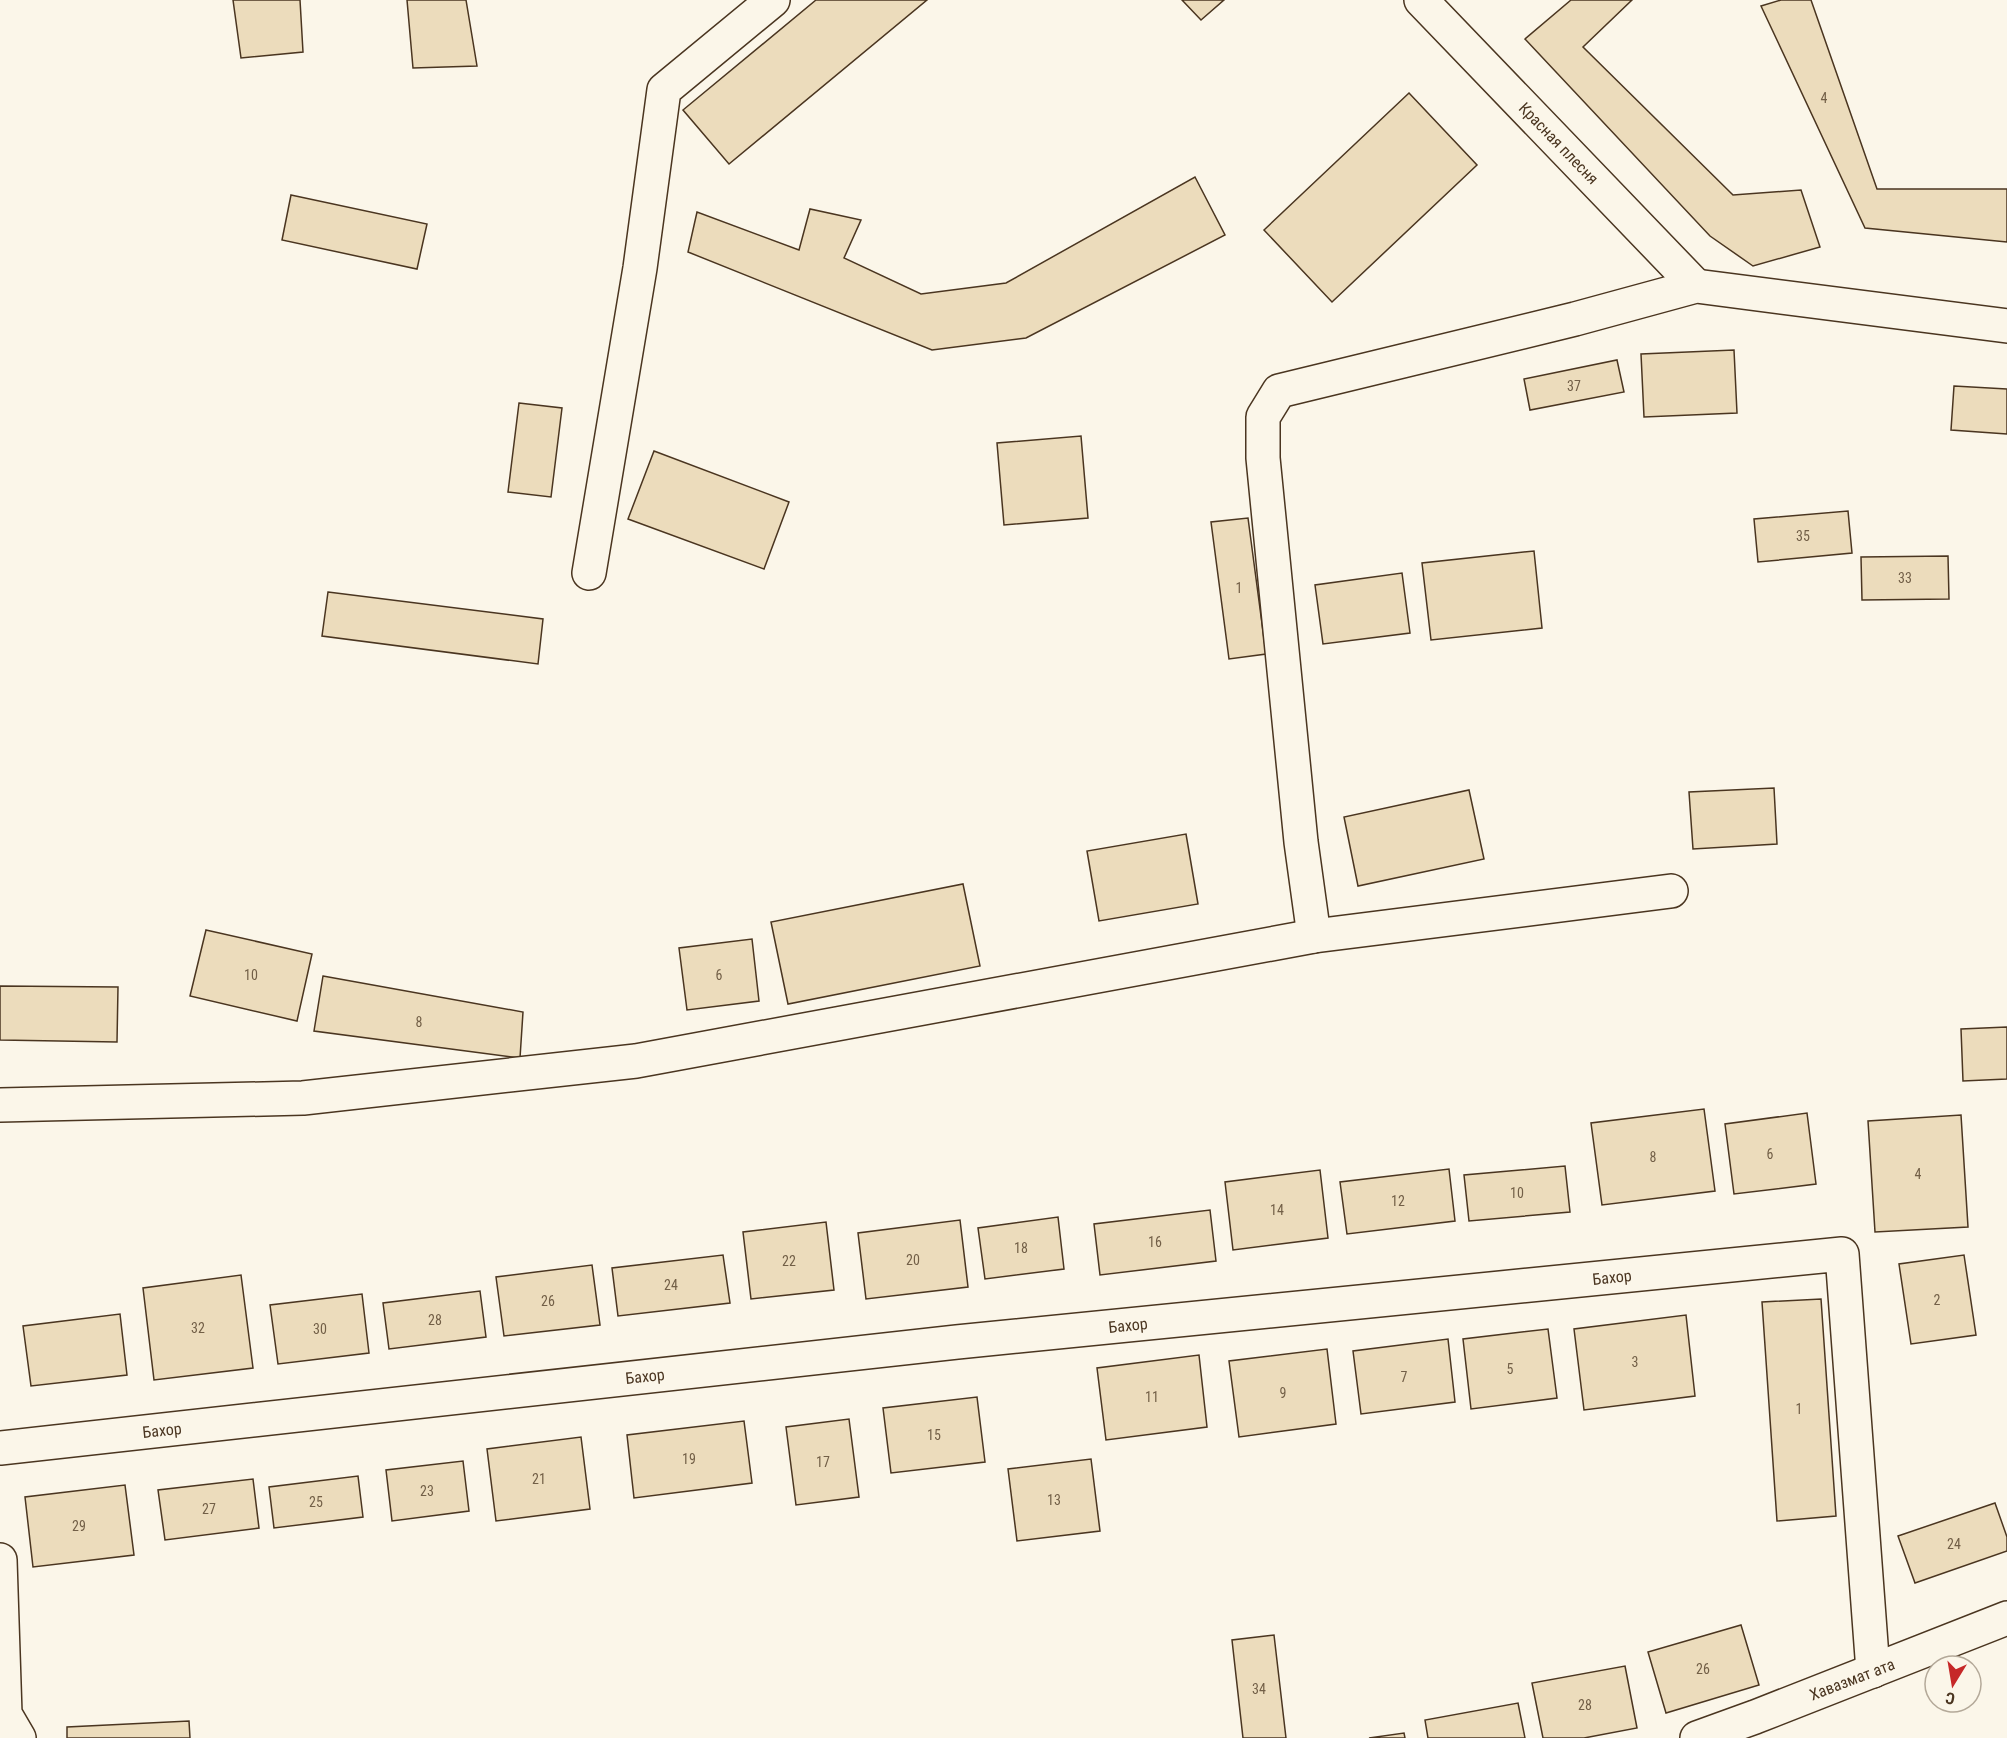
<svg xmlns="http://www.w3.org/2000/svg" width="2007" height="1738" font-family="'Roboto Condensed',sans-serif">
	<rect width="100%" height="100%" fill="#fbf6e9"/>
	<g fill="#ecdcbc" stroke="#4a3520" stroke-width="1.5">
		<path d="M233,0H300L303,52L241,58Z"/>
		<path d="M407,0H466L477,66L413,68Z"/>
		<path d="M816,0H927L729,164L683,110Z"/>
		<path d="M1182,0H1224L1201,20Z"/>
		<path d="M1571,0H1632L1583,47L1733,195L1801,190L1820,247L1753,266L1710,236L1525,39Z"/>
		<path d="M1781,0H1811L1877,189H2007V242L1865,228L1761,6Z"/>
		<path d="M1409,93L1477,165L1332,302L1264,230Z"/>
		<path d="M1195,177L1225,235L1026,338L932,350L688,252L697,212L799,250L810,209L861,220L844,258L921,294L1006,283Z"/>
		<path d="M291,195L427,224L417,269L282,240Z"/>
		<path d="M1734,350L1737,413L1644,417L1641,354Z"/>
		<path d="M1617,360L1624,392L1530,410L1524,379Z"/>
		<path d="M1954,386L2007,389V434L1951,430Z"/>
		<path d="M519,403L562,408L551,497L508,492Z"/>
		<path d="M1081,436L1088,518L1004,525L997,443Z"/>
		<path d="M654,451L789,502L764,569L628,519Z"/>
		<path d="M1848,511L1852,553L1758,562L1754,519Z"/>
		<path d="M1248,518L1266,654L1229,659L1211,522Z"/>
		<path d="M1534,551L1542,628L1431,640L1422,563Z"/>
		<path d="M1948,556L1949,599L1862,600L1861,557Z"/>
		<path d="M1402,573L1410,633L1323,644L1315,585Z"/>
		<path d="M328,592L543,619L538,664L322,636Z"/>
		<path d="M1774,788L1777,844L1693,849L1689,792Z"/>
		<path d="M1469,790L1484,859L1358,886L1344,817Z"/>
		<path d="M1186,834L1198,904L1099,921L1087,851Z"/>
		<path d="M963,884L980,966L788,1004L771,922Z"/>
		<path d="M206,930L312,954L297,1021L190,996Z"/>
		<path d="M752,939L759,1001L687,1010L679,948Z"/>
		<path d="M323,976L523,1012L520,1058L314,1031Z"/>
		<path d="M0,986L118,987L117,1042L0,1040Z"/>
		<path d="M2007,1027V1079L1963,1081L1961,1029Z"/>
		<path d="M1704,1109L1715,1191L1602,1205L1591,1123Z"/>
		<path d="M1807,1113L1816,1184L1734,1194L1725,1124Z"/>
		<path d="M1961,1115L1968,1227L1875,1232L1868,1121Z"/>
		<path d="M1565,1166L1570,1212L1469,1221L1464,1175Z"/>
		<path d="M1449,1169L1455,1221L1347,1234L1340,1182Z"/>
		<path d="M1320,1170L1328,1238L1233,1250L1225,1182Z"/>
		<path d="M1210,1210L1216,1261L1100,1275L1094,1224Z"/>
		<path d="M1058,1217L1064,1269L985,1279L978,1228Z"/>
		<path d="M960,1220L968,1287L866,1299L858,1233Z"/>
		<path d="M826,1222L834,1290L751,1299L743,1232Z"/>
		<path d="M723,1255L730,1303L618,1316L612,1268Z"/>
		<path d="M1964,1255L1976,1335L1911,1344L1899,1264Z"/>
		<path d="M592,1265L600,1325L504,1336L496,1277Z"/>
		<path d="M241,1275L253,1368L154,1380L143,1288Z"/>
		<path d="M480,1291L486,1337L389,1349L383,1303Z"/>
		<path d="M362,1294L369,1353L278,1364L270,1305Z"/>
		<path d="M1821,1299L1836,1516L1777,1521L1762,1302Z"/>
		<path d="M120,1314L127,1375L31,1386L23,1326Z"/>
		<path d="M1686,1315L1695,1396L1584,1410L1574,1329Z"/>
		<path d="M1548,1329L1557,1398L1471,1409L1463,1339Z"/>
		<path d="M1448,1339L1455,1402L1361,1414L1353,1351Z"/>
		<path d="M1327,1349L1336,1424L1239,1437L1229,1361Z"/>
		<path d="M1199,1355L1207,1427L1106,1440L1097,1368Z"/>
		<path d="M977,1397L985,1462L891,1473L883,1408Z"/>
		<path d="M849,1419L859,1497L796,1505L786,1427Z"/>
		<path d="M744,1421L752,1483L634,1498L627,1435Z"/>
		<path d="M581,1437L590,1509L496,1521L487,1449Z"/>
		<path d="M1091,1459L1100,1531L1017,1541L1008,1469Z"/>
		<path d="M463,1461L469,1511L392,1521L386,1470Z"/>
		<path d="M358,1476L363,1517L274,1528L269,1487Z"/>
		<path d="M253,1479L259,1528L165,1540L158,1490Z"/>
		<path d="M125,1485L134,1555L33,1567L25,1497Z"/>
		<path d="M1995,1503L2007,1537V1551L1915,1583L1898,1536Z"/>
		<path d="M1741,1625L1759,1685L1666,1713L1648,1652Z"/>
		<path d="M1274,1635L1286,1738H1243L1232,1640Z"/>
		<path d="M1625,1666L1637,1728L1584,1738H1543L1532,1683Z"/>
		<path d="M1518,1703L1525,1738H1428L1425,1720Z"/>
		<path d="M189,1721L190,1738H67V1727Z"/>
		<path d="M1404,1733L1405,1738H1369Z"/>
	</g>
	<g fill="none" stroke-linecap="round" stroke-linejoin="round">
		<defs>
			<g id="minor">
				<path d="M1421,0L1696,286"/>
				<path d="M589,573L640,268L664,90L773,0"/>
				<path d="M1314,936L1301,842L1263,458V417L1279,391L1575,319L1696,286L2007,326"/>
				<path d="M0,1105L303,1098L636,1061L1314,936L1671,891"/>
				<path d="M0,1448L957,1342L1842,1254L1873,1671"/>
				<path d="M0,1560L5,1714L19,1738"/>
				<path d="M1697,1738L1755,1717L2007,1618"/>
			</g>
		</defs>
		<use href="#minor" stroke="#4a3520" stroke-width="36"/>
		<use href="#minor" stroke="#fbf6e9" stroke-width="33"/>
	</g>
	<g text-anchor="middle" stroke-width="4.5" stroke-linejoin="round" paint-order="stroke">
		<g font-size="14" fill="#725f47">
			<text x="1824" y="103">4</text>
			<text x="1574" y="391">37</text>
			<text x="1803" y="541">35</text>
			<text x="1905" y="583">33</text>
			<text x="1239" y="593">1</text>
			<text x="251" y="980">10</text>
			<text x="719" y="980">6</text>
			<text x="419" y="1027">8</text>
			<text x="1770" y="1159">6</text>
			<text x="1653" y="1162">8</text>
			<text x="1918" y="1179">4</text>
			<text x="1517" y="1198">10</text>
			<text x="1398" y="1206">12</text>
			<text x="1277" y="1215">14</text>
			<text x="1155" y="1247">16</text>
			<text x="1021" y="1253">18</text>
			<text x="913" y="1265">20</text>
			<text x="789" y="1266">22</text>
			<text x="671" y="1290">24</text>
			<text x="1937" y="1305">2</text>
			<text x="548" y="1306">26</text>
			<text x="435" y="1325">28</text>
			<text x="198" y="1333">32</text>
			<text x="320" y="1334">30</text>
			<text x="1635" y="1367">3</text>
			<text x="1510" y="1374">5</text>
			<text x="1404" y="1382">7</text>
			<text x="1283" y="1398">9</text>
			<text x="1152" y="1402">11</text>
			<text x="1799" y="1414">1</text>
			<text x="934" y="1440">15</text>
			<text x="689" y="1464">19</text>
			<text x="823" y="1467">17</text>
			<text x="539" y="1484">21</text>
			<text x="427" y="1496">23</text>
			<text x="1054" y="1505">13</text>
			<text x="316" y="1507">25</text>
			<text x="209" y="1514">27</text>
			<text x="79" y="1531">29</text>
			<text x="1954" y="1549">24</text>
			<text x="1703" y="1674">26</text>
			<text x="1259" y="1694">34</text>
			<text x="1585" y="1710">28</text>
		</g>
		<g font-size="16" fill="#4a3520" stroke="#fbf6e9">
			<text transform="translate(1559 143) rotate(46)" y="6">Красная плесня</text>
			<text transform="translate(1612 1277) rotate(-6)" y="6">Бахор</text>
			<text transform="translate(1128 1325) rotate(-6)" y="6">Бахор</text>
			<text transform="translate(645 1376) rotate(-6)" y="6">Бахор</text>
			<text transform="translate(162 1430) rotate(-6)" y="6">Бахор</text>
			<text transform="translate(1852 1679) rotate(-21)" y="6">Хавазмат ата</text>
		</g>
	</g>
	<g transform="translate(1953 1684) rotate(191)"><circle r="28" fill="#fbf6e9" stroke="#b4a999" stroke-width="1.5"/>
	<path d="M0-4.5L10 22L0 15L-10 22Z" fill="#c62828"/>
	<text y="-9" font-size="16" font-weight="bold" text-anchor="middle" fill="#4a3520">С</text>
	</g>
</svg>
